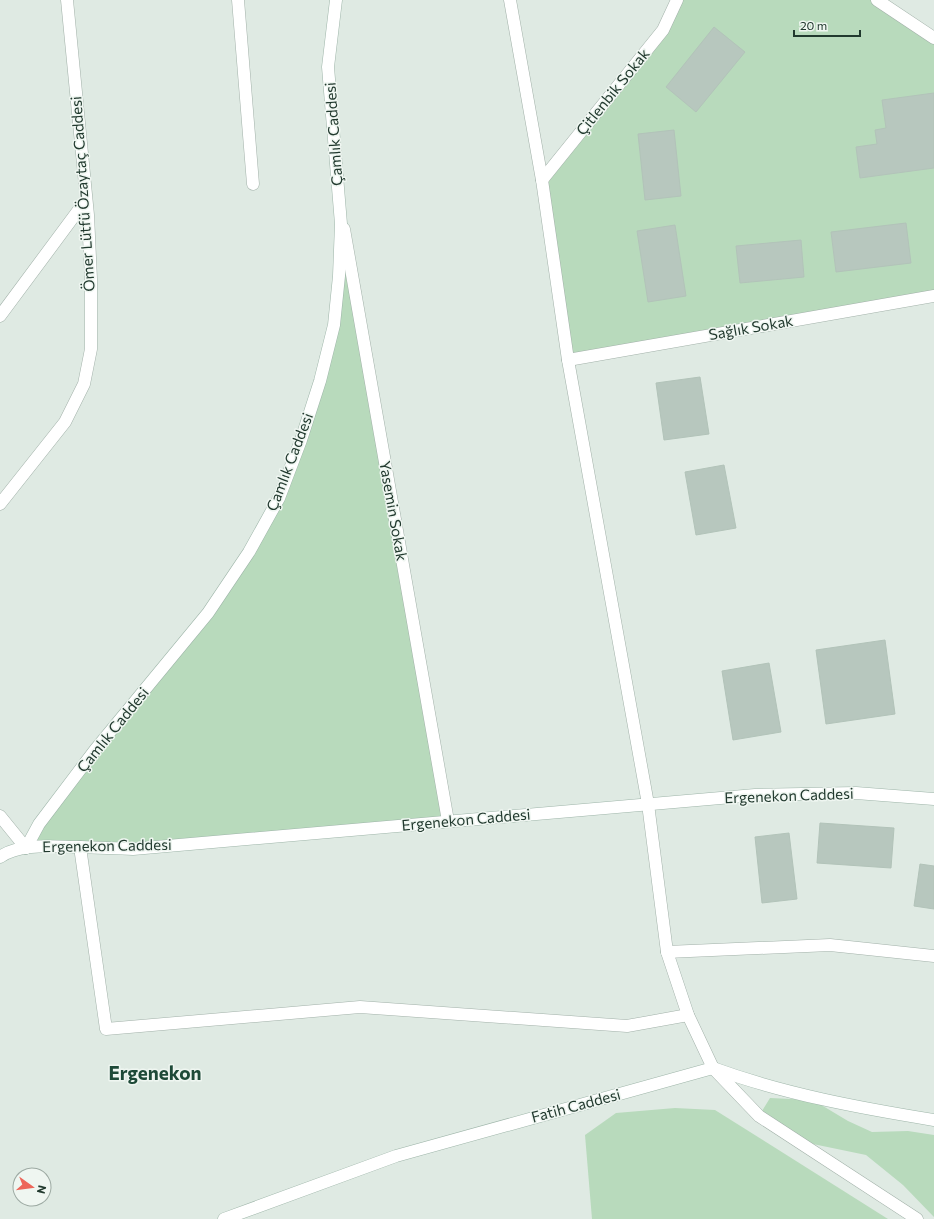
<svg xmlns="http://www.w3.org/2000/svg" width="934" height="1219" font-family="Commissioner,sans-serif">
	<rect width="100%" height="100%" fill="#dfeae3"/>
	<g fill="#b8dabc">
		<path d="M677,0H877L934,37V296L568,360L542,180L663,30Z"/>
		<path d="M341,224L448,821L80,847L26,848L208,613L279,498L334,325Z"/>
		<path d="M770,1098L813,1100L848,1121L872,1132L908,1131L934,1135V1217L903,1185L866,1155L813,1144L757,1119Z"/>
		<path d="M675,1108L715,1110L888,1219H592L585,1135L616,1113Z"/>
	</g>
	<g fill="#b7c7be" stroke="#b2c3b9">
		<path d="M714,27L745,52L696,112L666,87Z"/>
		<path d="M934,93V168L860,178L856,147L877,144L875,130L886,128L882,100Z"/>
		<path d="M674,130L681,196L645,200L638,134Z"/>
		<path d="M906,223L911,263L836,272L831,232Z"/>
		<path d="M675,225L686,296L648,302L637,231Z"/>
		<path d="M801,240L804,277L740,283L736,246Z"/>
		<path d="M700,377L709,434L664,440L656,383Z"/>
		<path d="M724,465L736,528L696,535L685,472Z"/>
		<path d="M885,640L895,714L826,724L816,650Z"/>
		<path d="M769,663L781,732L733,740L722,671Z"/>
		<path d="M820,823L894,828L891,868L817,863Z"/>
		<path d="M789,833L797,899L762,903L755,837Z"/>
		<path d="M920,864L934,866V909L914,906Z"/>
	</g>
	<g fill="none" stroke-linecap="round" stroke-linejoin="round">
		<defs>
			<g id="street">
				<path d="M238,0L253,184"/>
				<path d="M510,0L542,180L568,360L648,804L667,952L688,1015L713,1068L759,1116L917,1219"/>
				<path d="M877,0L934,38"/>
				<path d="M542,180L663,30L677,0"/>
				<path d="M344,229L448,821"/>
				<path d="M0,316L86,200"/>
				<path d="M568,360L934,296"/>
				<path d="M0,504L65,422L84,384L91,349V279L88,215L67,0"/>
				<path d="M0,816L26,848"/>
				<path d="M80,847L106,1029L360,1007L627,1026L688,1015"/>
				<path d="M667,952L830,945L934,956"/>
			</g>
			<g id="secondary">
				<path d="M26,848L39,824L95,750L208,613L249,552L279,498L301,440L320,381L334,325L339,276L341,224L328,67L336,0"/>
				<path d="M0,857C21,842 56,847 81,847C99,848 116,848 133,849L755,795L856,793L934,799"/>
				<path d="M224,1219L396,1156L713,1068C784,1094 860,1108 934,1120"/>
			</g>
		</defs>
		<use href="#street" stroke="#a2b1a9" stroke-width="13"/>
		<use href="#secondary" stroke="#9eb5a9" stroke-width="13"/>
		<use href="#street" stroke="#fff" stroke-width="12"/>
		<use href="#secondary" stroke="#fff" stroke-width="12"/>
	</g>
	<g text-anchor="middle" stroke-width="3" stroke-linejoin="round" paint-order="stroke">
		<g font-size="15" fill="#21392e" stroke="#eff6f1">
			<text transform="translate(613 92) rotate(-51)" y="5">Çitlenbik Sokak</text>
			<text transform="translate(334 134) rotate(-94)" y="5">Çamlık Caddesi</text>
			<text transform="translate(83 194) rotate(-94)" y="5">Ömer Lütfü Özaytaç Caddesi</text>
			<text transform="translate(751 328) rotate(-10)" y="5">Sağlık Sokak</text>
			<text transform="translate(290 462) rotate(-69)" y="5">Çamlık Caddesi</text>
			<text transform="translate(393 511) rotate(80)" y="5">Yasemin Sokak</text>
			<text transform="translate(113 730) rotate(-51)" y="5">Çamlık Caddesi</text>
			<text transform="translate(789 796) rotate(-2)" y="5">Ergenekon Caddesi</text>
			<text transform="translate(466 820) rotate(-5)" y="5">Ergenekon Caddesi</text>
			<text transform="translate(107 846) rotate(-1)" y="5">Ergenekon Caddesi</text>
			<text transform="translate(576 1106) rotate(-15)" y="5">Fatih Caddesi</text>
		</g>
		<g font-size="19" font-weight="bold" fill="#1e4a38" stroke="#eff6f1">
			<text x="155" y="1080">Ergenekon</text>
		</g>
	</g>
	<g transform="translate(32 1187) rotate(104)"><circle r="19" fill="#eff6f1" stroke="#9daaa3"/>
	<path d="M0-3L7 15L0 10L-7 15Z" fill="#ed665a"/>
	<text y="-6" font-size="11" font-weight="bold" text-anchor="middle" fill="#21392e">N</text>
	</g>
	<path d="M794 30v6h66v-6" fill="none" stroke="#21392e" stroke-width="2"/>
	<text x="800" y="30" font-size="12" fill="#21392e" stroke="#eff6f1" stroke-width="3" paint-order="stroke">20 m</text>
</svg>
